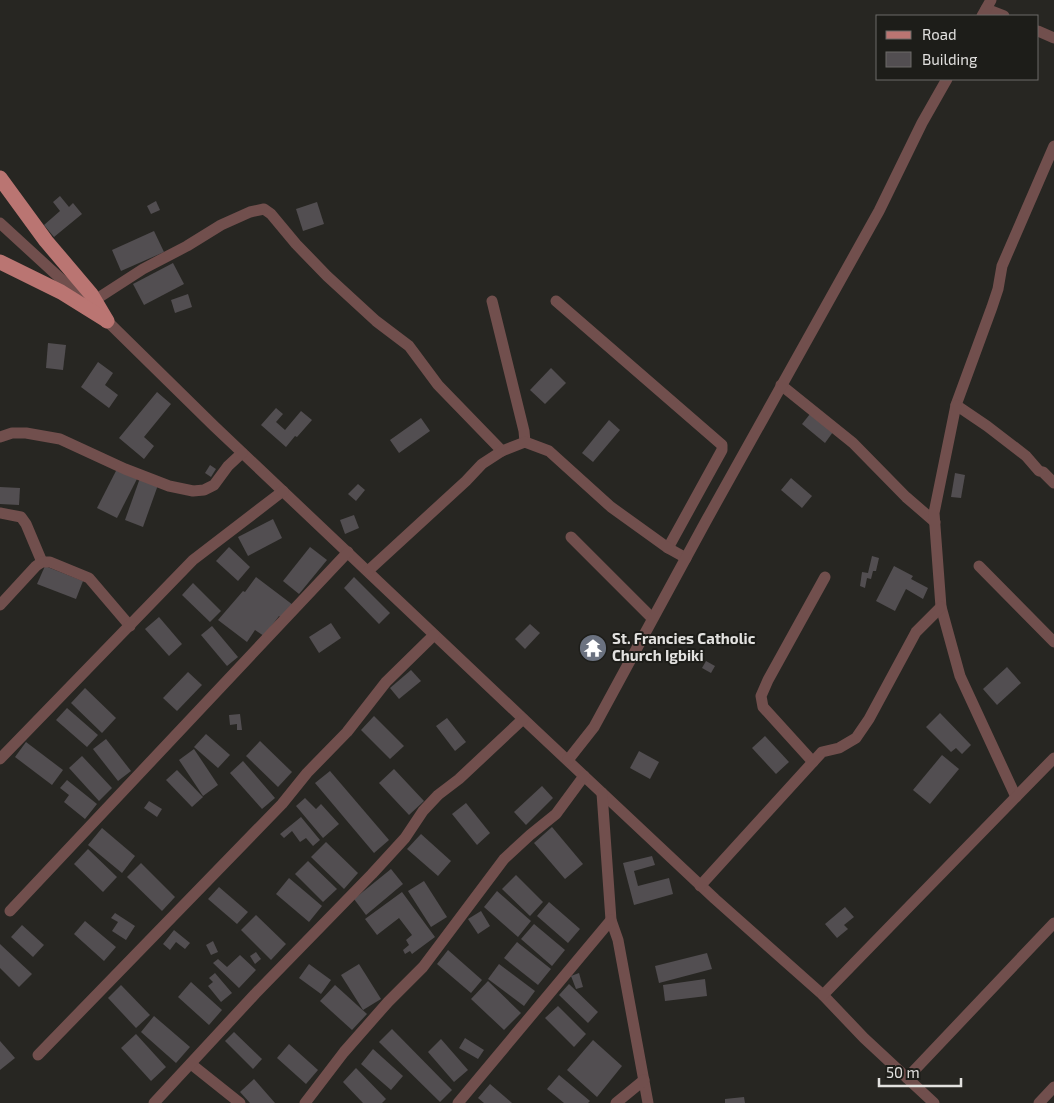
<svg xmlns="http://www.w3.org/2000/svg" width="1054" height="1103" font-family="'Exo 2',sans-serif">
	<rect width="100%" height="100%" fill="#272622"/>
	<g fill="#524e51">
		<path d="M60,196L69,207L73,203L82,214L54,237L44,225L60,211L53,202Z"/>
		<path d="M156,201L160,210L151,214L147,206Z"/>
		<path d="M317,202L324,224L303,231L296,209Z"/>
		<path d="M154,231L164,252L121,271L112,250Z"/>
		<path d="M173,263L184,284L144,305L133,284Z"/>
		<path d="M188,294L192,307L175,313L171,300Z"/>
		<path d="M48,343L66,345L63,370L46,368Z"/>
		<path d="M98,362L113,373L105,385L118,395L109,408L81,387Z"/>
		<path d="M551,368L566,383L545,404L530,390Z"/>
		<path d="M157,392L171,404L144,437L154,446L144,459L119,438Z"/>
		<path d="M276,408L283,414L276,422L285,430L301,411L312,420L297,437L295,436L286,447L261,425Z"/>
		<path d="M810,414L833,432L825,443L802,424Z"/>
		<path d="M421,418L430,431L399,453L390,440Z"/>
		<path d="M609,420L620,430L593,462L582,453Z"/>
		<path d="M210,465L216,469L211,477L205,473Z"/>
		<path d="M118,467L138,477L117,518L97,508Z"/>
		<path d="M955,473L965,475L961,498L951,497Z"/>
		<path d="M140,478L158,485L143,527L125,520Z"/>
		<path d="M791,478L812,496L802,508L781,490Z"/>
		<path d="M358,484L365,490L356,501L348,494Z"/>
		<path d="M0,487L20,488L19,505L0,504Z"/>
		<path d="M354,515L359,528L345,534L340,520Z"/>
		<path d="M273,519L282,538L248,556L238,537Z"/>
		<path d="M229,547L250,567L238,581L216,561Z"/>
		<path d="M310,547L327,560L299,594L283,581Z"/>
		<path d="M872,556L879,558L876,571H873L871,579L867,578L865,588L860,586L862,572L868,573Z"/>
		<path d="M45,566L83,581L76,599L37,584Z"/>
		<path d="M894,566L913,576L911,579L928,588L923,599L906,589L895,611L876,601Z"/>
		<path d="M256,577L293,605L283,619L279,616L264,636L255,630L247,642L218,620L243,591L245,592Z"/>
		<path d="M354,577L390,613L379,624L344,588Z"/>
		<path d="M193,583L221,611L210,622L182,595Z"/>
		<path d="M159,617L182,644L169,656L145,629Z"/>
		<path d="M331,623L341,638L319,653L309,637Z"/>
		<path d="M530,624L540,633L525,649L515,639Z"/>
		<path d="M212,626L238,657L227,666L201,635Z"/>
		<path d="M706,661L715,666L711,673L702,668Z"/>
		<path d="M1007,667L1021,683L997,705L983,689Z"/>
		<path d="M411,670L421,681L399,699L390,688Z"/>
		<path d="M188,672L202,685L177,711L163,698Z"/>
		<path d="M85,688L116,718L102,733L71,703Z"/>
		<path d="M67,708L98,735L87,747L56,720Z"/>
		<path d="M940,713L971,745L962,754L956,748L951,752L926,727Z"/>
		<path d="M240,714L242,730H237V724L230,725L229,715Z"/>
		<path d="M374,716L404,746L390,759L361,730Z"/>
		<path d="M447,718L466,742L455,751L436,726Z"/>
		<path d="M206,734L230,755L218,768L194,747Z"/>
		<path d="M765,736L789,762L776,774L752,748Z"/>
		<path d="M106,739L131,771L118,781L93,749Z"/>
		<path d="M260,741L292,772L278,787L246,756Z"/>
		<path d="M26,742L63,770L52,785L15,757Z"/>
		<path d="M194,749L218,785L203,796L179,760Z"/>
		<path d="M639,751L659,762L650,779L630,768Z"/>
		<path d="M942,755L959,769L930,804L913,790Z"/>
		<path d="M82,756L112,788L99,801L69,768Z"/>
		<path d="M243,761L275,798L262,809L230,773Z"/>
		<path d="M394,769L424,801L409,815L379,783Z"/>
		<path d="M177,770L203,797L192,807L166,780Z"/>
		<path d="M330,771L389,840L374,853L315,783Z"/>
		<path d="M67,780L97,804L85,819L64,802L69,795L60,788Z"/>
		<path d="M542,786L553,798L526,825L514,812Z"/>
		<path d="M305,798L316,809L321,804L339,824L323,838L296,806Z"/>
		<path d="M149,801L162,809L157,817L144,808Z"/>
		<path d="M466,803L490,833L477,845L452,814Z"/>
		<path d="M301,817L320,840L313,846L306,838L300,842L292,831L284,838L280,834Z"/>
		<path d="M552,827L583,864L565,879L534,843Z"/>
		<path d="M102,828L135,856L122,873L88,845Z"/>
		<path d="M421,834L451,861L438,876L407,849Z"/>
		<path d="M326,842L358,873L344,889L311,857Z"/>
		<path d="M88,849L117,877L103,892L74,864Z"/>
		<path d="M652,856L655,865L634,871L638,886L669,878L673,894L634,905L623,863Z"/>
		<path d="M308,861L337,889L323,902L295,874Z"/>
		<path d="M141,863L175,897L162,911L127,877Z"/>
		<path d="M391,869L403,884L366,915L354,899Z"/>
		<path d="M516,875L543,902L530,916L502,889Z"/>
		<path d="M289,878L322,906L309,922L276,894Z"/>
		<path d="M424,881L447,917L431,927L408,891Z"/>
		<path d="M219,887L248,912L237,924L208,899Z"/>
		<path d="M497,891L531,921L518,937L484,907Z"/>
		<path d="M402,892L435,937L412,954L410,951L405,954L403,950L409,945L406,940L412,935L399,918L377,935L365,919Z"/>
		<path d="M549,902L580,929L568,943L537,916Z"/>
		<path d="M845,907L854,917L844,925L848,929L837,938L825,924Z"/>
		<path d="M481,911L490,926L478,934L468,919Z"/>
		<path d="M115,913L135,926L126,940L112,931L118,922L111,918Z"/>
		<path d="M256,915L286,944L271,960L241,930Z"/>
		<path d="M85,921L116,947L104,961L74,934Z"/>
		<path d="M534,924L565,950L552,966L521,939Z"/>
		<path d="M22,925L44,945L33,957L11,937Z"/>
		<path d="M174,930L190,943L185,949L176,942L170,950L163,944Z"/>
		<path d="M213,941L218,952L211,955L206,945Z"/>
		<path d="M517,942L551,969L538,985L504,958Z"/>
		<path d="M0,944L32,974L19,987L0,968Z"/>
		<path d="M448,950L482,980L471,993L437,964Z"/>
		<path d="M256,952L261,959L255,964L250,956Z"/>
		<path d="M707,953L712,969L659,983L655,966Z"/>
		<path d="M240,955L256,970L239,988L213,963L218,959L227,967Z"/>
		<path d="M309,964L331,980L321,994L299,978Z"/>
		<path d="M359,964L381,999L363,1010L341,975Z"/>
		<path d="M499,964L535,991L524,1006L488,979Z"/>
		<path d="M215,973L232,993L221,1002L208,986L213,982L209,978Z"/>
		<path d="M579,973L583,987L576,989L571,976Z"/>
		<path d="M705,979L707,996L665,1001L663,985Z"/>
		<path d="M488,981L521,1013L504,1030L471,999Z"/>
		<path d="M191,982L222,1010L209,1025L178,997Z"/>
		<path d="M569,984L598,1012L588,1023L559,995Z"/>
		<path d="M121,985L150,1015L136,1028L108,998Z"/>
		<path d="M335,985L367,1014L352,1030L320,1001Z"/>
		<path d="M558,1006L586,1034L574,1047L545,1018Z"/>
		<path d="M154,1016L190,1047L176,1063L141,1032Z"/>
		<path d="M392,1029L452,1090L440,1102L379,1042Z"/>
		<path d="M234,1032L262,1059L253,1069L225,1041Z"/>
		<path d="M136,1034L166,1067L151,1081L121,1048Z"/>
		<path d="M465,1038L484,1050L478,1059L459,1048Z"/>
		<path d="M441,1039L468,1070L454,1082L428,1052Z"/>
		<path d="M593,1040L622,1066L597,1097L567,1070Z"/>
		<path d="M0,1041L15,1058L0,1070Z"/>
		<path d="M289,1044L318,1070L306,1084L277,1058Z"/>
		<path d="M373,1049L403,1076L391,1090L361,1064Z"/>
		<path d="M356,1068L386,1099L382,1103H363L343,1082Z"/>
		<path d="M559,1075L590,1101L588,1103H564L547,1089Z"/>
		<path d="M254,1079L275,1103H250L240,1092Z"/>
		<path d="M490,1084L512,1103H484L478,1098Z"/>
		<path d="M744,1097L745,1103H725V1099Z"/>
	</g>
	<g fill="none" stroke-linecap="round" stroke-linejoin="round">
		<g stroke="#714f4d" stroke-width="11">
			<path d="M986,9L1004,16"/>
			<path d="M982,16L991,0"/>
			<path d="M1038,31L1054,38"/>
			<path d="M1054,146L1002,266L998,289L992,307L956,405L987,426L1026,456L1039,471L1043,472L1054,483"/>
			<path d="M0,223L86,302"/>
			<path d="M95,300L143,269L187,246L221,225L250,212L264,209L271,214L296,244L327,276L376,321L409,346L438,385L502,451"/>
			<path d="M492,301L524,431L525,442"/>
			<path d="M556,301L722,445V450L668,548"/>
			<path d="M102,316L214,426L535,730L715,899L823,995L864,1038L934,1103"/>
			<path d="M781,385L853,443L906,497L935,522"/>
			<path d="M956,405L934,513L941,607L960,676L1016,797"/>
			<path d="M0,437L12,433H26L60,439L125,469L169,486L193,491L204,490L214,485L228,466L242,453"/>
			<path d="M0,513L21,517L26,524L42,562"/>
			<path d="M571,537L652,618"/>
			<path d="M979,566L1054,642"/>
			<path d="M368,571L466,481L482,464L502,451L525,442L549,451L611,507L668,548L686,558"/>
			<path d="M0,605L36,566L42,562H50L89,578L130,626"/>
			<path d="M0,759L193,560L283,491"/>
			<path d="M568,760L594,727L706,521L879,211L922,123L947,79"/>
			<path d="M813,762L763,707L761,696L768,680L825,577"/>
			<path d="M602,793L611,920L618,940L648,1103"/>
			<path d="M700,886L822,752L839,748L856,738L869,719L916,632L941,607"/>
			<path d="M10,911L348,552"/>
			<path d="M823,995L1054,758"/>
			<path d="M38,1055L282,804L307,773L347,732L386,682L434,635"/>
			<path d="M191,1064L240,1103"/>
			<path d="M907,1078L1054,923"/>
			<path d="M154,1103L255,994L372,874L405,838L423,811L438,795L459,779L523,719"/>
			<path d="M305,1103L344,1052L388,1002L423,967L504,859L530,835L556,814L584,776"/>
			<path d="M458,1103L611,920"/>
			<path d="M616,1103L644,1080"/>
			<path d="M1039,1103L1054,1087"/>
		</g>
		<g stroke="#ba7572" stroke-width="15">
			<path d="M0,178L46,241L91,294L107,321"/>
			<path d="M0,262L61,292L106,320"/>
		</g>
	</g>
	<defs>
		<symbol id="temple-disc" viewBox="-11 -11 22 22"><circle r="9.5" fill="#6b7280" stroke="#1d1d19"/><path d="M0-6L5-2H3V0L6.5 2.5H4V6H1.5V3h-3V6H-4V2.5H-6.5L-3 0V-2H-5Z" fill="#fff"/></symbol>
	</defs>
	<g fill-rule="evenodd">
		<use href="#temple-disc" x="577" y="632" width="32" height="32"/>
	</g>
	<g text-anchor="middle" stroke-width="4" stroke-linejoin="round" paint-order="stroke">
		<g font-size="15" font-weight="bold" fill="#e2e1df" stroke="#1d1d19" text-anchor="start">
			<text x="612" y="644">St. Francies Catholic<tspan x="612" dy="17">Church Igbiki</tspan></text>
		</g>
	</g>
	<rect x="876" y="15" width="162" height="65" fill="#1d1d19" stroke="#6c6b68"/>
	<rect x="886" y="31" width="25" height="8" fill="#ba7572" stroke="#6c6b68"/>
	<text x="922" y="40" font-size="15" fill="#e2e1df">Road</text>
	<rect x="886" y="52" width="25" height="15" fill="#524e51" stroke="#6c6b68"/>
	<text x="922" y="65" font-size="15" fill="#e2e1df">Building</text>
	<path d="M879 1078v8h82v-8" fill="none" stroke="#e2e1df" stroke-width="2.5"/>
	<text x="886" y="1078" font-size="15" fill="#e2e1df" stroke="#1d1d19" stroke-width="4" paint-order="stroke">50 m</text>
</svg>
